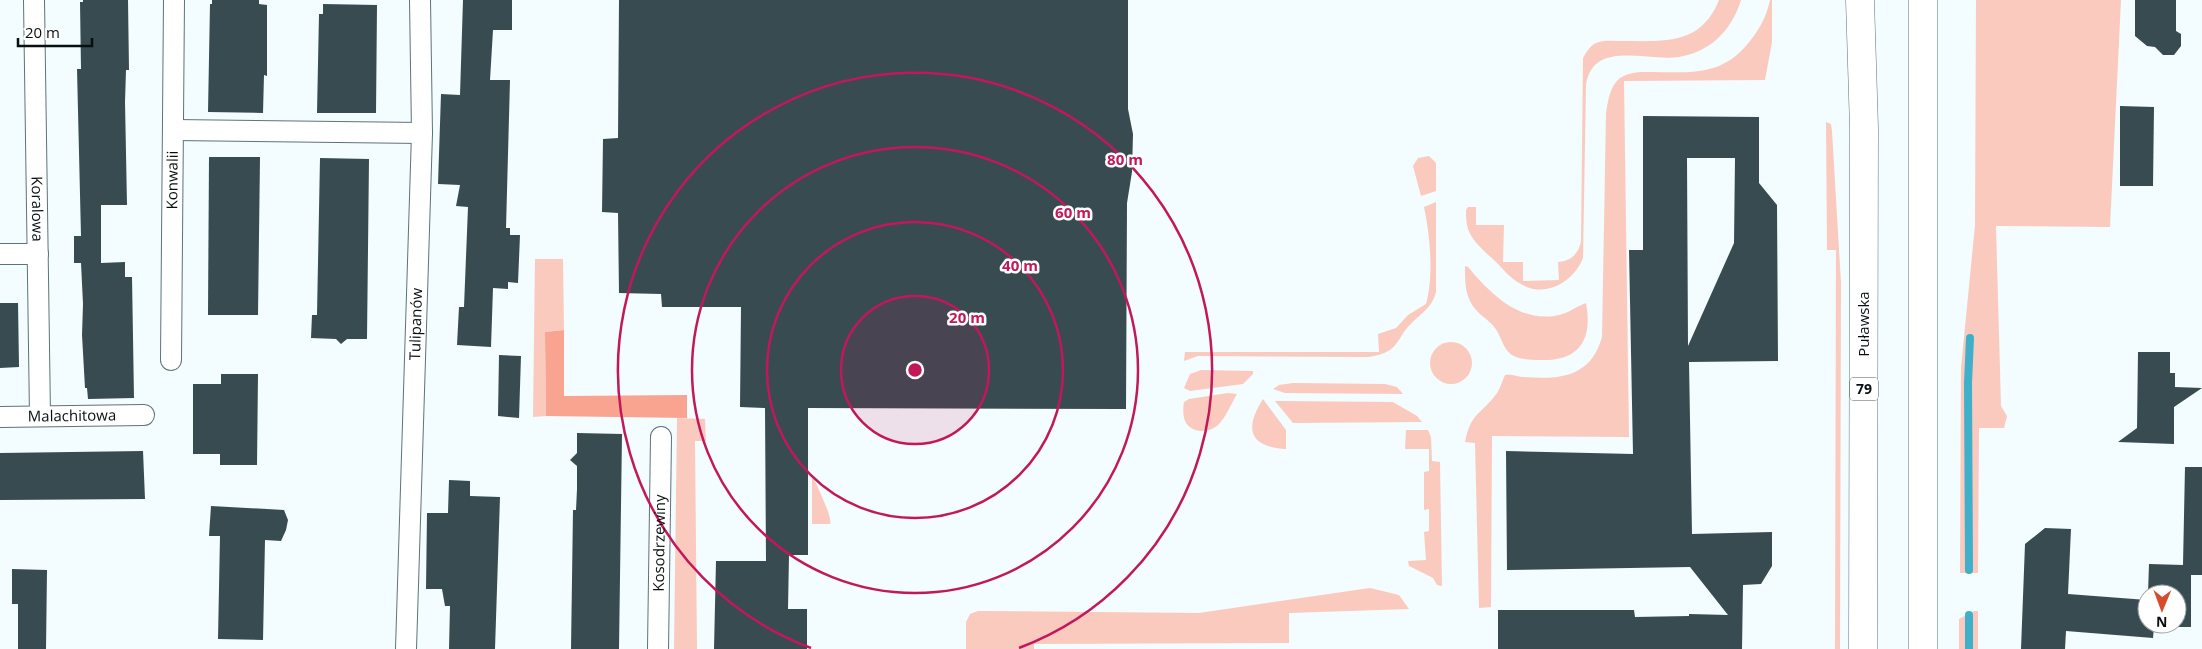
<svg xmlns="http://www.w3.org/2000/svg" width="2202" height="649" font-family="'Open Sans',sans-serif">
	<rect width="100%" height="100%" fill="#f3fcfe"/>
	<g fill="#facabf">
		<path d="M1719,0H1741C1732,30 1710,52 1679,57C1647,62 1593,39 1586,85L1583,258C1574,281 1546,299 1521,284C1511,279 1503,269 1495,261C1485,252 1472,241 1468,229C1466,223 1466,216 1466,210L1468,207H1476V225H1504L1503,262H1523V281L1559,280L1558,262C1571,261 1578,254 1581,242L1583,58C1587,51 1591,44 1599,42C1605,40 1615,41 1622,41C1663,41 1701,46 1719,0Z"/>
		<path d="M1770,0H1772V42L1765,80L1624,81L1629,437L1492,436L1491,607L1479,608L1475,443L1465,442C1471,412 1481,415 1497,393C1501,387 1502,381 1505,375C1511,373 1517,377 1524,377C1560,380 1591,377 1602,337L1606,113C1608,100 1610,86 1620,78C1630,72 1639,72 1650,72C1687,72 1718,77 1745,47C1758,32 1766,19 1770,0Z"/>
		<path d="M1976,0H2121L2110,227L1996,226L2001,406L2007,416L2004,428H1979L1978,573H1960L1961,368L1975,225Z"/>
		<path d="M1826,122L1831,124L1832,131L1841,283L1840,649H1835L1836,250H1827Z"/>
		<path d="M1429,156L1436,163V191L1421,196L1413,166L1418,158Z"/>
		<path d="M1436,202V292C1432,309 1418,315 1407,328C1401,335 1398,344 1390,350C1383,354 1376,356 1368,357L1198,356L1184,361L1185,352H1379L1378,334L1396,328L1408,315L1426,304C1434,276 1430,235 1424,207Z"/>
		<path d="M535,259H563L564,330L545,332L546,416L533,417Z"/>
		<path d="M1465,266L1468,267C1490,293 1517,321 1554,316C1566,315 1575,307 1586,303C1593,340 1579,361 1541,360C1532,360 1522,360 1514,356C1503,351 1502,337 1495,328C1491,322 1484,318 1478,312C1465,299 1465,284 1465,266Z"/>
		<circle cx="1451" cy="363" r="21"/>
		<path d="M1201,370L1253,371V374L1243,384L1190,391L1184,388L1190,374Z"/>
		<path d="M1293,383L1385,384L1397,387L1403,394L1285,393L1273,389L1279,385Z"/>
		<path d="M1228,393L1237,394C1231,404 1226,417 1219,424C1208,435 1188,433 1184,418C1183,413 1183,407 1184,402L1189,399Z"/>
		<path d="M1263,399L1286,430V449C1249,447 1244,429 1263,399Z"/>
		<path d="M1275,401L1393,402L1417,416L1422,422L1293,423Z"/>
		<path d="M677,418L705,419L706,441H695L697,649H674Z"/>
		<path d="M1406,430H1428L1431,437L1432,461L1440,462L1442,586L1437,585L1433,578L1409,566L1408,561L1426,560L1424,532L1429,531V509L1424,510V472L1429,471V449H1405Z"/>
		<path d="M812,474C816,485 833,517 830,524H812Z"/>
		<path d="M1370,588L1399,595L1409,609L1289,613V643L1034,644V649H966V622L970,614L978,611L1199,613Z"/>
		<path d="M1974,611H1978V649H1959V619Z"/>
	</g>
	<path fill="#f9a490" d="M564,330V396L687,395V418L546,416L545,332Z"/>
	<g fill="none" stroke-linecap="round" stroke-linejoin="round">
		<g stroke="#40afc9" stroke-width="8">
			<path d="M1969,570L1968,383L1970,338"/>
			<path d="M1969,615V649"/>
		</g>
	</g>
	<g fill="#384b50" fill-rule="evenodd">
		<path d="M83,0H128L129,70H126L125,102L127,205H101V263L125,262V277H132L134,398L88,399L87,388H85L82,335L83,304L81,263H74V236H81L77,69H81L80,2H83Z"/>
		<path d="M212,0H259V4L267,5V76L264,75L263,113L208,112L210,4H212Z"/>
		<path d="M463,0H512V30H493L490,80H510L506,228H510V235H520L518,283L508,282V289L493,288L491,347L457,345L459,307H464L468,207L456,206L460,185L438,184L441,94L460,95Z"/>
		<path d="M619,0H1128V109L1133,134L1132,172L1127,203L1126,409L808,408V555H789L788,609H807V649H714L716,561H766L765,408L740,407L741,307H662L661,294L619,293L618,213L602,212L603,139L618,138Z"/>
		<path d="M2135,0H2176V31L2181,34V46L2174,55H2163L2155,47L2147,46L2135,36Z"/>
		<path d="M323,4L377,5L376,113H317L319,14H323Z"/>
		<path d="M2120,106L2154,107L2153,186H2120Z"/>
		<path d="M1643,116L1759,117V183L1777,205L1778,361L1689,362L1692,534L1772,532V566L1761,584L1743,585L1742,649H1498V610H1634L1635,617L1689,616V614L1728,615L1690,567L1507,570L1506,451L1633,454L1629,250H1643ZM1687,158H1735L1734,243L1688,346Z"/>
		<path d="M209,157H260L258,315H208Z"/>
		<path d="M320,158L369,159L367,339H347L341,344L336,339L311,338L312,315H317Z"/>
		<path d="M0,303H18L19,367L0,368Z"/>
		<path d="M2138,352H2170V373H2175V387L2202,388L2174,407V444L2118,442L2137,428Z"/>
		<path d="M499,355L521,356L519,418L498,416Z"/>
		<path d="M221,374H258L257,465H220V454H193V384H221Z"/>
		<path d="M577,433L622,434L619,649H571L573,510H576L577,489V466L570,460L577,453Z"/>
		<path d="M143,451L145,499L0,500V453Z"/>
		<path d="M2185,467H2202V575H2191V627H2154L2153,638L2066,631L2065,649H2021L2025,544L2045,528L2071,529L2068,594L2147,600V624H2177V594H2148L2149,564L2183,565Z"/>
		<path d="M449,480L470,481V496L500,497L495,649H449L450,606H445L442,589H426L427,513H448Z"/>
		<path d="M211,506L284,510L288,520L286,530L281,541L265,540L263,640L218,639L220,536H209Z"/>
		<path d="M12,569L47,570L46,649H18V604H12Z"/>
	</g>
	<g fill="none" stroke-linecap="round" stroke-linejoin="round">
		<defs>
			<g id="street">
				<path id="s1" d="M34,0L40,416"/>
				<path d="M174,130L422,133"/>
				<path d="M0,254H38"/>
				<path id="s2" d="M171,360L174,0"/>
				<path id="s3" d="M0,417L144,415"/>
				<path id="s4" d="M406,649L422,133L420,0"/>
				<path id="s5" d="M658,649L661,437"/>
			</g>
			<g id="primary">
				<path d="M1860,0L1864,128L1863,649"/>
				<path d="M1923,649V0"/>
			</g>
		</defs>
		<use href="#street" stroke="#5e7378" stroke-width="22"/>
		<use href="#primary" stroke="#5e7378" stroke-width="29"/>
		<use href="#street" stroke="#fff" stroke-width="20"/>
		<use href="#primary" stroke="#fff" stroke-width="28"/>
	</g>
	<circle cx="915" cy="370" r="74" fill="#c2185b" fill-opacity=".12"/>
	<g fill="none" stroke="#c2185b" stroke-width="2.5">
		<circle cx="915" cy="370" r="74"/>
		<circle cx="915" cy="370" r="148"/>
		<circle cx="915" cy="370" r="223"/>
		<path d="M811 648A297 297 0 1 1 1019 648"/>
	</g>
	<g text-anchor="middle" stroke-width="5" stroke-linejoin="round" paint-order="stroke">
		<rect fill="#fff" stroke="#515758" stroke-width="1" x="1850" y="377.5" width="28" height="23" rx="4"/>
		<g font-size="14" font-weight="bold" fill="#070f11">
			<text x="1864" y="394">79</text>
		</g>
		<g font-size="15" fill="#070f11" stroke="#fff">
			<text dy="5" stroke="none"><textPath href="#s2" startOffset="180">Konwalii</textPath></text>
			<text dy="5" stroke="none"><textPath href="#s1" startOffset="209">Koralowa</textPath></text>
			<text transform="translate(1864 324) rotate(-90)" y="5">Puławska</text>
			<text dy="5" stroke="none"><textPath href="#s4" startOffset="325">Tulipanów</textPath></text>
			<text dy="5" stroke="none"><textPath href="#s3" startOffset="72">Malachitowa</textPath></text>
			<text dy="5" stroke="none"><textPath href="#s5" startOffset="106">Kosodrzewiny</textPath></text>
		</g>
	</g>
	<circle cx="915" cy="370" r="8" fill="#c2185b" stroke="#fff" stroke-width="2.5"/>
	<g font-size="15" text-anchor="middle" font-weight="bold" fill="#c2185b" stroke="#fff" stroke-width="5" stroke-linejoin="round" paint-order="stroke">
		<text x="1125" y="165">80 m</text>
		<text x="1073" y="218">60 m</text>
		<text x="1020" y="271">40 m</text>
		<text x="967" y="323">20 m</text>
	</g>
	<g transform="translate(2162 609) rotate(181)"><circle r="24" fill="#ffffff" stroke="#9c9fa0"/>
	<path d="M0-4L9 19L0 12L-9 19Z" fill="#d64b2c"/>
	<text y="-8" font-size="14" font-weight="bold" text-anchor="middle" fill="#070f11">N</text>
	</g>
	<path d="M18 38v8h74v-8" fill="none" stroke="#070f11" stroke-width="2.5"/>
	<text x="25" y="38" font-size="15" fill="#070f11" stroke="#ffffff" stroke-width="4" paint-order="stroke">20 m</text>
</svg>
